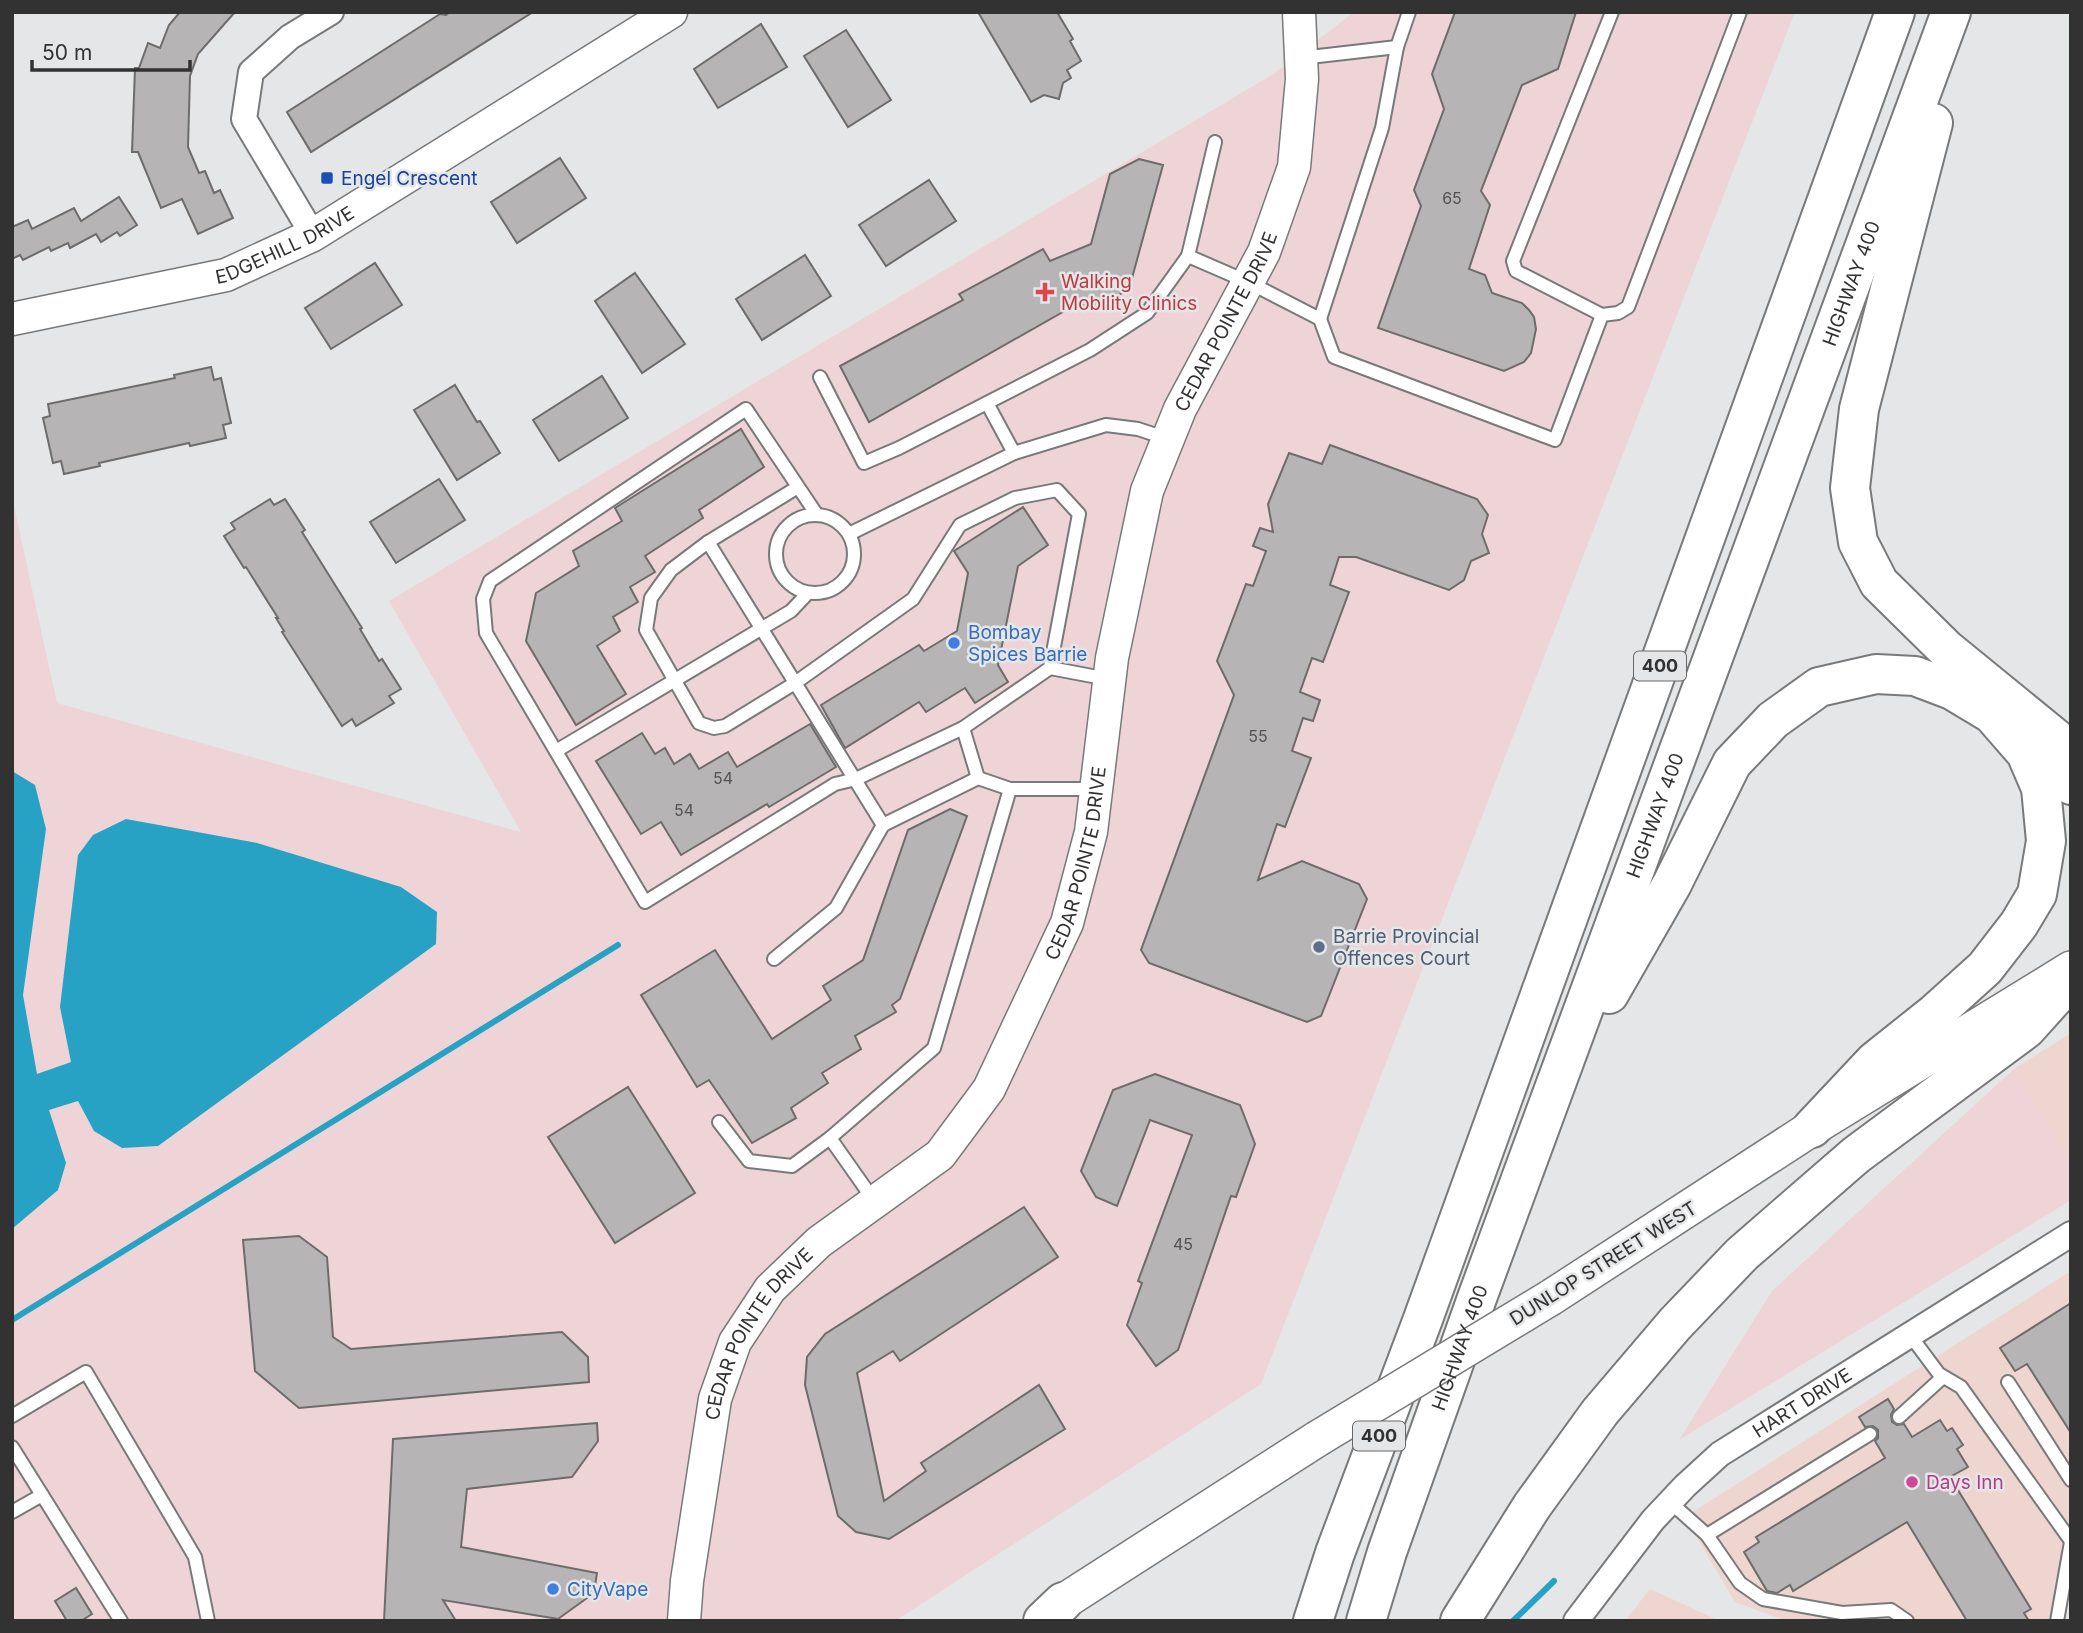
<svg xmlns="http://www.w3.org/2000/svg" width="2083" height="1633" font-family="Inter,sans-serif">
	<rect width="100%" height="100%" fill="#e5e6e7"/>
	<g fill="#efd5cf">
		<path d="M2071,1033V1165L2015,1068Z"/>
		<path d="M2071,1271V1591L2062,1621H1787L1735,1602L1685,1517Z"/>
		<path d="M1650,1589L1720,1621H1625Z"/>
	</g>
	<g fill="#efd4d7">
		<path d="M1354,12H1795L1261,1384L895,1621H12V497L57,703L521,832L389,601L1275,73Z"/>
		<path d="M2015,1068L2071,1165V1200L1679,1440L1772,1291Z"/>
	</g>
	<path fill="#27a2c4" d="M12,771L35,785L46,829L23,995L37,1074L71,1062L60,1007L78,855L93,835L126,819L257,843L401,887L437,912L436,944L158,1146L122,1148L94,1131L78,1101L49,1110L66,1163L58,1190L12,1229Z"/>
	<g fill="none" stroke-linecap="round" stroke-linejoin="round">
		<g stroke="#27a2c4" stroke-width="6">
			<path d="M12,1320L618,945"/>
			<path d="M1513,1621L1554,1581"/>
		</g>
	</g>
	<g fill="#b6b4b4" stroke="#6d6c6b" stroke-width="2">
		<path d="M180,12H235L198,54L190,76L188,147L199,173L205,171L214,193L220,190L233,218L198,234L182,199L161,208L138,152H132L135,68H139L148,43L160,48L169,25Z"/>
		<path d="M450,12H533L311,152L287,112L440,14L446,15Z"/>
		<path d="M978,12H1057L1073,39L1070,41L1081,61L1067,70L1071,78L1063,83L1059,99L1044,95L1031,102Z"/>
		<path d="M1455,12H1576L1558,69L1522,85L1481,191L1490,205L1469,269L1485,275L1492,293L1522,303L1529,310L1534,317L1536,329L1531,353L1524,362L1504,371L1378,328L1421,206L1414,190L1444,109L1432,74Z"/>
		<path d="M761,24L787,67L718,108L694,69Z"/>
		<path d="M846,30L891,100L848,127L804,56Z"/>
		<path d="M560,158L586,198L517,243L491,202Z"/>
		<path d="M1139,159L1163,165L1129,289L1096,308L1077,304L869,422L840,366L963,300L959,294L1043,249L1050,261L1091,244L1110,174Z"/>
		<path d="M929,180L956,221L886,266L859,225Z"/>
		<path d="M119,197L137,225L120,236L117,232L101,242L96,234L70,248L68,243L51,251L49,247L23,260L20,255L12,259V227L28,220L32,229L74,208L81,221Z"/>
		<path d="M805,255L831,296L762,340L736,299Z"/>
		<path d="M375,263L402,305L331,349L305,308Z"/>
		<path d="M635,273L685,344L642,373L595,301Z"/>
		<path d="M211,367L214,380L221,378L231,423L223,425L226,438L190,446L189,443L99,463L100,466L64,474L61,461L53,463L43,418L50,416L48,404L175,378L174,375Z"/>
		<path d="M602,376L628,418L559,461L533,420Z"/>
		<path d="M455,385L477,422L480,421L500,453L457,480L414,410Z"/>
		<path d="M741,429L764,467L699,510L703,518L645,556L655,572L630,587L638,602L613,617L620,631L597,646L626,694L576,725L526,641L536,593L579,566L573,551L622,521L615,508Z"/>
		<path d="M1330,445L1477,499L1488,515L1482,534L1489,553L1471,561L1464,580L1449,590L1356,557H1339L1330,585L1349,592L1323,662L1312,658L1300,692L1320,700L1313,721L1303,718L1292,751L1311,758L1285,827L1277,824L1258,880L1302,861L1359,884L1367,899L1321,1016L1307,1022L1149,963L1141,950L1234,695L1217,661L1246,584L1253,586L1266,551L1253,546L1260,528L1273,532L1268,504L1289,453L1322,464Z"/>
		<path d="M439,479L465,520L396,563L370,522Z"/>
		<path d="M270,499L274,505L285,499L305,530L302,532L362,628L360,629L379,661L382,659L401,689L389,696L394,703L356,726L352,719L342,726L282,632L284,631L276,618H278L246,567L244,568L224,536L235,529L231,523Z"/>
		<path d="M1023,507L1048,545L1018,566L998,665L1008,682L975,703L965,688L926,712L919,702L845,748L821,705L919,645L924,651L957,631L968,573L954,551Z"/>
		<path d="M810,724L836,767L769,807L767,804L681,855L661,822L641,834L596,761L642,733L655,754L665,748L674,764L690,754L699,769L728,752L737,767Z"/>
		<path d="M950,809L967,816L900,999L892,1005L896,1012L855,1036L861,1049L822,1073L828,1083L791,1108L796,1118L752,1143L709,1080L697,1087L641,995L715,950L772,1039L831,1000L823,986L863,960L908,830Z"/>
		<path d="M1155,1074L1240,1105L1255,1144L1236,1197L1231,1196L1178,1350L1156,1366L1127,1325L1142,1283L1138,1281L1192,1135L1150,1120L1117,1206L1096,1197L1081,1171L1113,1090Z"/>
		<path d="M628,1087L695,1193L615,1243L548,1137Z"/>
		<path d="M1024,1207L1058,1257L900,1361L893,1351L857,1373L884,1501L926,1471L921,1463L1039,1385L1065,1429L889,1539L856,1532L838,1516L805,1385L807,1357L825,1334Z"/>
		<path d="M299,1236L327,1257L333,1337L351,1349L562,1332L588,1357L589,1382L299,1408L255,1371L243,1240Z"/>
		<path d="M2071,1303V1433L2027,1364L2015,1371L2000,1348Z"/>
		<path d="M1888,1399L1894,1409L1891,1415L1892,1422L1897,1425L1904,1424L1912,1437L1940,1420L1947,1431L1952,1428L1963,1445L1957,1449L1968,1467L1950,1477L2031,1609L2024,1613L2029,1621H1967L1907,1522L1793,1591L1790,1585L1777,1593L1767,1591L1744,1552L1759,1542L1756,1537L1885,1458L1875,1441L1878,1438V1430L1873,1426L1865,1427L1859,1417Z"/>
		<path d="M597,1423L598,1441L572,1477L467,1489L461,1547L597,1573L594,1593L558,1619L443,1600L456,1621H384L393,1439Z"/>
		<path d="M76,1588L92,1614L81,1621H67L55,1601Z"/>
	</g>
	<g fill="none" stroke-linecap="round" stroke-linejoin="round">
		<defs>
			<g id="service">
				<path d="M1397,47L1409,12"/>
				<path d="M1215,142L1188,256L1248,282L1320,319L1382,128L1397,47L1301,58"/>
				<path d="M1602,315L1516,271L1513,261L1612,12"/>
				<path d="M1320,319L1334,357L1555,440L1602,315L1618,313L1628,307L1740,12"/>
				<path d="M820,377L864,463L899,448L1090,350L1147,313L1188,256"/>
				<path d="M987,403L1014,453L1106,425L1138,429L1168,439"/>
				<path d="M798,487L708,542L671,570L651,598L646,630L699,723L714,728L725,726L795,683L913,599L960,525L1015,498L1057,490L1079,514L1050,668L963,728L856,779L835,784L645,902L486,633L483,599L490,581L746,409L817,515"/>
				<circle cx="815" cy="554" r="39"/>
				<path d="M849,534L1014,453"/>
				<path d="M708,542L883,825"/>
				<path d="M1050,668L1108,679"/>
				<path d="M963,728L978,778"/>
				<path d="M556,751L791,611L808,593"/>
				<path d="M774,959L836,908L883,825L978,778L1010,789H1096"/>
				<path d="M719,1122L749,1161L792,1166L830,1138L934,1048L1010,789"/>
				<path d="M830,1138L875,1202"/>
				<path d="M1910,1335L1939,1374L1961,1387L2071,1541"/>
				<path d="M2008,1382L2071,1480"/>
				<path d="M12,1416L86,1372L195,1557L208,1621"/>
				<path d="M1899,1417L1943,1377"/>
				<path d="M12,1447L121,1621"/>
				<path d="M1670,1502L1707,1535L1740,1583L1763,1599L1842,1613L1891,1610L1907,1621"/>
				<path d="M12,1512L42,1495"/>
				<path d="M1707,1535L1870,1434"/>
				<path d="M2057,1621L2071,1542"/>
			</g>
			<g id="minor">
				<path d="M313,235L244,119L251,72L290,37L331,12"/>
				<path id="s1" d="M1576,1621L1653,1520L1685,1486L1720,1454L2071,1234"/>
			</g>
			<g id="tertiary">
				<path id="s2" d="M12,319L226,275L313,235L671,12"/>
				<path id="s3" d="M684,1621L687,1581L715,1399L735,1342L770,1289L819,1242L940,1155L989,1089L1067,923L1091,832L1112,658L1147,491L1180,409L1264,252L1294,167L1302,79L1299,12"/>
			</g>
			<g id="secondary">
				<path d="M1550,1298L1812,1128L2071,969"/>
				<path d="M1063,1602L1317,1439"/>
			</g>
			<g id="motorway">
				<path d="M1933,123L1859,409L1850,488L1858,542L1879,583L1946,649L2071,751"/>
				<path d="M2039,734L2071,785"/>
				<path d="M1609,994L1672,884L1732,763L1773,720L1819,687L1876,674L1915,676L1952,690L1992,714L2026,753L2041,788L2046,841L2037,894L2019,924L1985,968L1934,1014L1875,1061L1812,1128"/>
				<path d="M1043,1621L1063,1602"/>
				<path d="M1313,1621L1335,1553L1423,1319L1895,12"/>
				<path id="s4" d="M1366,1621L1387,1552L1477,1298L1951,12"/>
				<path d="M1460,1621L1532,1506L1600,1412L1675,1324L1742,1254L1856,1155L2026,1029L2071,979"/>
			</g>
		</defs>
		<use href="#service" stroke="#78797a" stroke-width="16"/>
		<use href="#minor" stroke="#78797a" stroke-width="28"/>
		<use href="#tertiary" stroke="#78797a" stroke-width="35"/>
		<use href="#secondary" stroke="#78797a" stroke-width="38"/>
		<use href="#motorway" stroke="#78797a" stroke-width="42"/>
		<use href="#service" stroke="#fff" stroke-width="12"/>
		<use href="#minor" stroke="#fff" stroke-width="24"/>
		<use href="#tertiary" stroke="#fff" stroke-width="32"/>
		<use href="#secondary" stroke="#fff" stroke-width="35"/>
		<use href="#motorway" stroke="#fff" stroke-width="38"/>
		<defs>
			<path id="secondary-bridge" d="M1317,1439L1550,1298"/>
		</defs>
		<use href="#secondary-bridge" stroke="#78797a" stroke-width="38" stroke-linecap="butt"/>
		<use href="#secondary-bridge" stroke="#fff" stroke-width="35"/>
	</g>
	<rect fill="#1a4fb4" stroke="#e5e6e7" stroke-width="2.5" x="320" y="171" width="14" height="14" rx="3.5"/>
	<path fill="#e0444e" stroke="#e5e6e7" stroke-width="2.5" d="M1041.5 281.5h7v7h7v7h-7v7h-7v-7h-7v-7h7z"/>
	<g fill="#3f7fe0" stroke="#e5e6e7" stroke-width="2.5">
		<circle cx="954" cy="643" r="7"/>
		<circle cx="553" cy="1589" r="7"/>
	</g>
	<circle fill="#5c6f8a" stroke="#e5e6e7" stroke-width="2.5" cx="1319" cy="947" r="7"/>
	<circle fill="#d1479c" stroke="#e5e6e7" stroke-width="2.5" cx="1912" cy="1482" r="7"/>
	<g text-anchor="middle" stroke-width="5" stroke-linejoin="round" paint-order="stroke">
		<g font-size="16" fill="#535252">
			<text x="1452" y="204">65</text>
			<text x="1258" y="742">55</text>
			<text x="723" y="784">54</text>
			<text x="684" y="816">54</text>
			<text x="1183" y="1250">45</text>
		</g>
		<g fill="#e5e6e7" stroke="#686868" stroke-width="2">
			<rect x="1634" y="651.5" width="52" height="29" rx="5"/>
			<rect x="1353" y="1421.5" width="52" height="29" rx="5"/>
		</g>
		<g font-size="18" font-weight="bold" fill="#323232">
			<text x="1660" y="672">400</text>
			<text x="1379" y="1442">400</text>
		</g>
		<g font-size="19" fill="#164399" stroke="#e5e6e7" text-anchor="start">
			<text x="341" y="185">Engel Crescent</text>
		</g>
		<g font-size="19" fill="#323232" stroke="#e5e6e7">
			<text dy="7" stroke="none"><textPath href="#s2" startOffset="284">EDGEHILL DRIVE</textPath></text>
			<text dy="7" stroke="none"><textPath href="#s4" startOffset="1423">HIGHWAY 400</textPath></text>
			<text dy="7" stroke="none"><textPath href="#s3" startOffset="1458">CEDAR POINTE DRIVE</textPath></text>
			<text dy="7" stroke="none"><textPath href="#s4" startOffset="856">HIGHWAY 400</textPath></text>
			<text dy="7" stroke="none"><textPath href="#s3" startOffset="891">CEDAR POINTE DRIVE</textPath></text>
			<text transform="translate(1603 1263) rotate(-32)" y="7">DUNLOP STREET WEST</text>
			<text dy="7" stroke="none"><textPath href="#s3" startOffset="303">CEDAR POINTE DRIVE</textPath></text>
			<text dy="7" stroke="none"><textPath href="#s4" startOffset="289">HIGHWAY 400</textPath></text>
			<text dy="7" stroke="none"><textPath href="#s1" startOffset="318">HART DRIVE</textPath></text>
		</g>
		<g font-size="19" fill="#be3a42" stroke="#e5e6e7" text-anchor="start">
			<text x="1061" y="288">Walking<tspan x="1061" dy="22">Mobility Clinics</tspan></text>
		</g>
		<g font-size="19" fill="#366cbe" stroke="#e5e6e7" text-anchor="start">
			<text x="968" y="639">Bombay<tspan x="968" dy="22">Spices Barrie</tspan></text>
			<text x="567" y="1596">CityVape</text>
		</g>
		<g font-size="19" fill="#4e5e75" stroke="#e5e6e7" text-anchor="start">
			<text x="1333" y="943">Barrie Provincial<tspan x="1333" dy="22">Offences Court</tspan></text>
		</g>
		<g font-size="19" fill="#b23c85" stroke="#e5e6e7" text-anchor="start">
			<text x="1926" y="1489">Days Inn</text>
		</g>
	</g>
	<rect width="2083" height="1633" fill="none" stroke="#323232" stroke-width="28"/>
	<path d="M32 60v10h158v-10" fill="none" stroke="#323232" stroke-width="3.5"/>
	<text x="42" y="60" font-size="21" fill="#323232" stroke="#e5e6e7" stroke-width="5" paint-order="stroke">50 m</text>
</svg>
